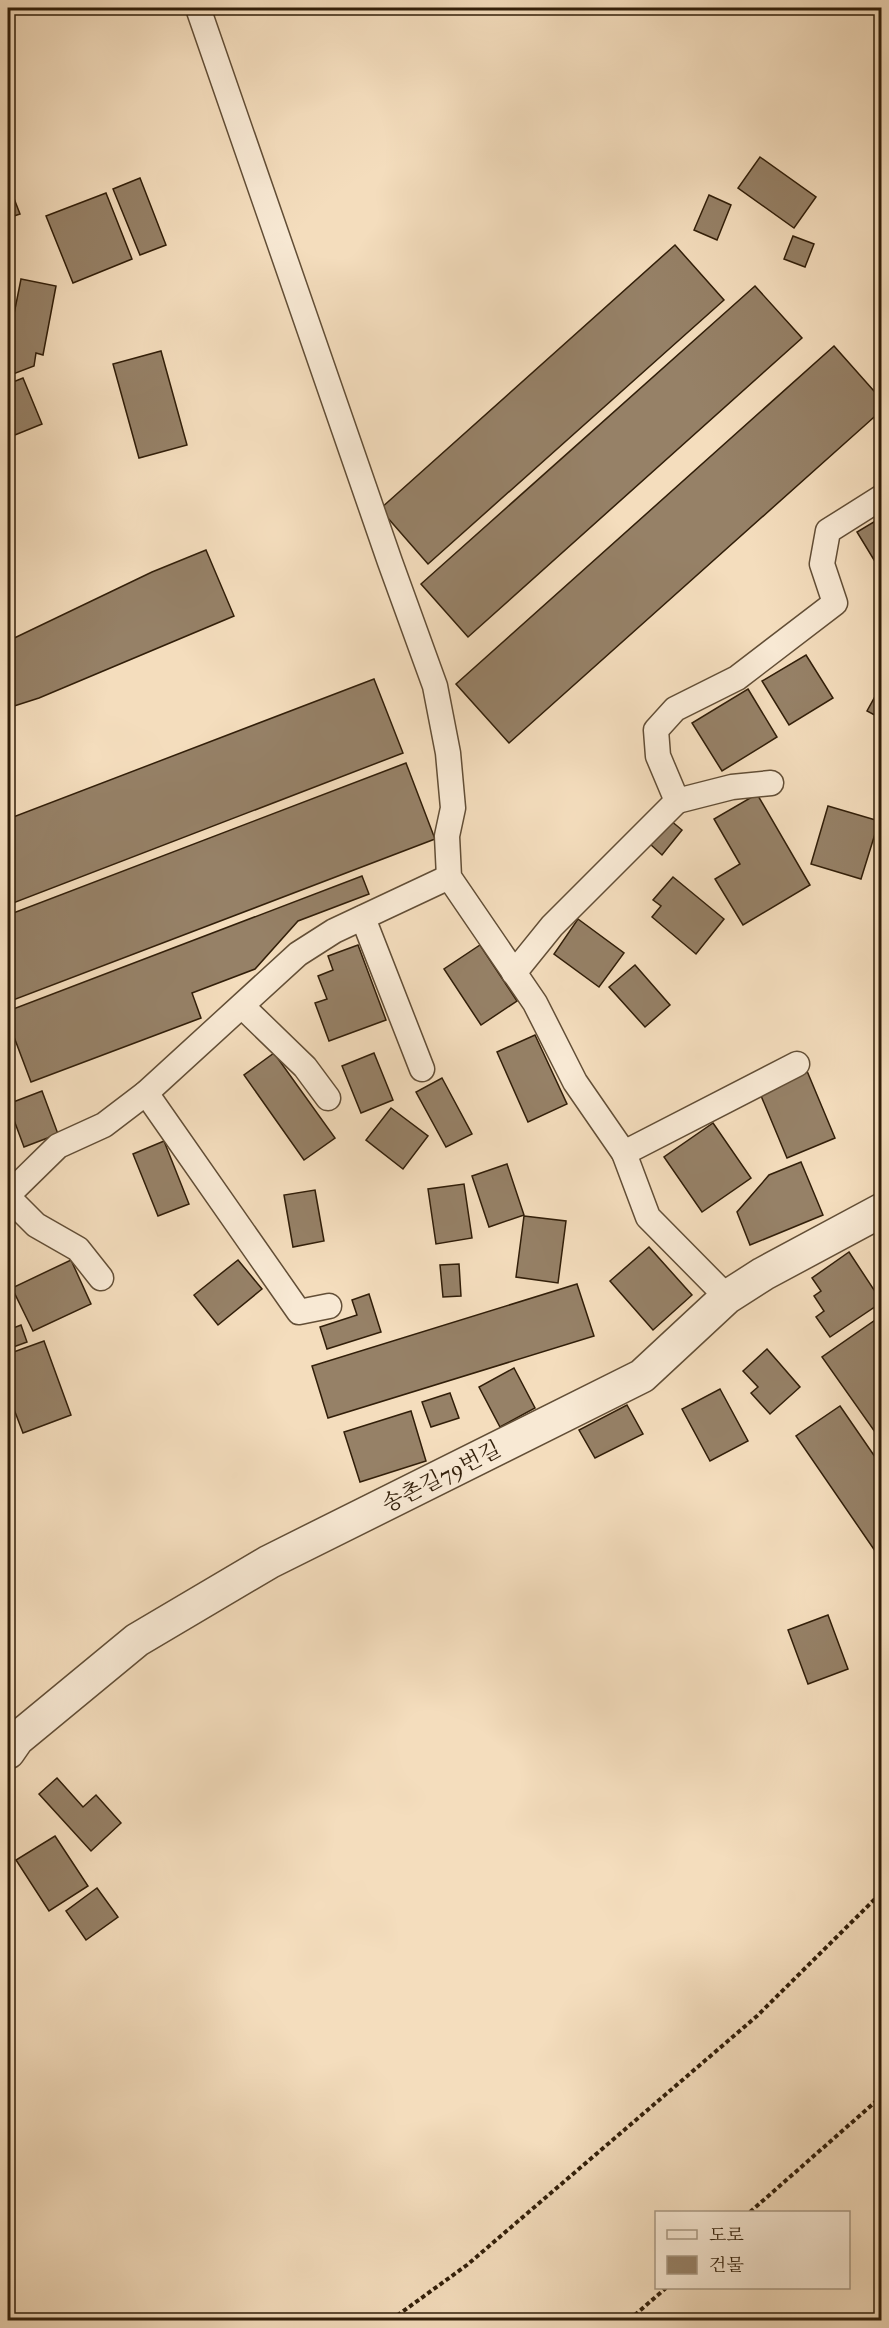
<svg xmlns="http://www.w3.org/2000/svg" width="889" height="2328" font-family="'IM FELL Great Primer','Noto Serif KR',serif">
	<rect width="100%" height="100%" fill="#f4ddbd"/>
	<filter id="stains"><feTurbulence type="fractalNoise" baseFrequency=".00333" numOctaves="4"/><feColorMatrix values="0 0 0 0 .2 0 0 0 0 .09 0 0 0 0 .02 0 0 0 .5 -.17"/></filter>
	<radialGradient id="worn" r=".72"><stop offset=".6" stop-color="#630" stop-opacity="0"/><stop offset="1" stop-color="#630" stop-opacity=".3"/></radialGradient>
	<g fill="#968167" stroke="#311e09" stroke-width="1.5">
		<path d="M760,157L816,197L794,228L738,188Z"/>
		<path d="M140,178L166,245L140,255L113,189Z"/>
		<path d="M8,183L20,214L8,218Z"/>
		<path d="M106,193L132,259L73,283L46,216Z"/>
		<path d="M709,195L731,205L717,240L694,230Z"/>
		<path d="M793,236L814,244L805,267L784,259Z"/>
		<path d="M675,245L724,300L428,564L380,509Z"/>
		<path d="M21,279L56,286L43,355L36,353L34,366L8,376V344Z"/>
		<path d="M755,286L802,338L468,637L421,584Z"/>
		<path d="M834,346L882,400V410L509,743L456,684Z"/>
		<path d="M161,351L187,445L139,458L113,364Z"/>
		<path d="M23,378L42,424L10,437L8,430V384Z"/>
		<path d="M882,517V555L874,560L857,532Z"/>
		<path d="M206,550L234,616L39,698L8,708V641L152,572Z"/>
		<path d="M806,655L833,698L789,725L762,681Z"/>
		<path d="M374,679L403,753L8,905V819Z"/>
		<path d="M882,684V719L867,711Z"/>
		<path d="M748,689L777,737L722,771L692,723Z"/>
		<path d="M406,763L435,839L8,1002V915Z"/>
		<path d="M757,794L810,885L743,925L715,879L740,864L714,819Z"/>
		<path d="M828,806L879,821L861,879L811,864Z"/>
		<path d="M670,820L682,830L662,855L650,844Z"/>
		<path d="M362,876L369,894L298,921L255,969L192,993L201,1018L31,1082L8,1021V1011Z"/>
		<path d="M673,877L724,919L696,954L652,917L661,906L653,900Z"/>
		<path d="M578,919L624,953L599,987L554,954Z"/>
		<path d="M358,945L386,1020L329,1041L315,1003L327,999L318,976L333,970L328,956Z"/>
		<path d="M480,945L517,1001L481,1025L444,969Z"/>
		<path d="M635,965L670,1005L645,1027L609,987Z"/>
		<path d="M535,1035L567,1104L528,1122L497,1052Z"/>
		<path d="M274,1053L335,1138L304,1160L244,1075Z"/>
		<path d="M374,1053L393,1100L361,1113L342,1066Z"/>
		<path d="M807,1071L835,1138L787,1158L759,1091Z"/>
		<path d="M8,1075L13,1089L8,1090Z"/>
		<path d="M442,1078L472,1134L446,1147L416,1092Z"/>
		<path d="M42,1091L58,1134L24,1147L8,1104Z"/>
		<path d="M391,1108L428,1136L403,1169L366,1140Z"/>
		<path d="M713,1123L751,1178L702,1212L664,1157Z"/>
		<path d="M164,1141L189,1204L158,1216L133,1154Z"/>
		<path d="M801,1162L823,1215L750,1245L737,1212L769,1175Z"/>
		<path d="M507,1164L524,1215L489,1227L472,1176Z"/>
		<path d="M464,1184L472,1238L436,1244L428,1189Z"/>
		<path d="M315,1190L324,1241L293,1247L284,1195Z"/>
		<path d="M524,1216L566,1221L558,1283L516,1277Z"/>
		<path d="M649,1247L692,1295L653,1330L610,1281Z"/>
		<path d="M849,1252L882,1302L830,1337L816,1317L824,1311L814,1296L821,1291L812,1278Z"/>
		<path d="M71,1260L91,1304L33,1331L12,1288Z"/>
		<path d="M238,1260L262,1289L218,1325L194,1295Z"/>
		<path d="M459,1264L461,1296L443,1297L440,1265Z"/>
		<path d="M577,1284L594,1336L328,1418L312,1366Z"/>
		<path d="M369,1294L381,1332L327,1349L320,1327L357,1315L352,1300Z"/>
		<path d="M881,1316H882V1442L822,1357Z"/>
		<path d="M21,1325L27,1342L8,1349V1330Z"/>
		<path d="M44,1341L71,1415L23,1433L9,1396L8,1397V1354Z"/>
		<path d="M767,1349L800,1387L770,1414L751,1393L758,1387L743,1371Z"/>
		<path d="M514,1368L535,1408L500,1427L479,1387Z"/>
		<path d="M720,1389L748,1441L710,1461L682,1409Z"/>
		<path d="M450,1393L459,1418L431,1427L422,1402Z"/>
		<path d="M627,1405L643,1434L595,1458L579,1430Z"/>
		<path d="M840,1406L882,1467V1561L796,1436Z"/>
		<path d="M411,1411L426,1461L360,1482L344,1432Z"/>
		<path d="M828,1615L848,1669L808,1684L788,1630Z"/>
		<path d="M57,1778L83,1807L96,1795L121,1823L91,1851L39,1794Z"/>
		<path d="M55,1836L88,1886L49,1911L16,1860Z"/>
		<path d="M97,1888L118,1917L86,1940L66,1911Z"/>
	</g>
	<g fill="none" stroke-linecap="round" stroke-linejoin="round">
		<defs>
			<g id="lane">
				<path d="M198,8L390,562L435,686L448,753L453,808L447,836L449,877L535,1003L575,1082L624,1153L648,1217L727,1297"/>
				<path d="M677,801L732,787L771,783"/>
				<path d="M363,918L422,1069"/>
				<path d="M514,973L552,926L677,801L658,756L656,730L675,709L737,678L835,603L822,564L828,531L882,497"/>
				<path d="M242,1006L305,1067L328,1098"/>
				<path d="M146,1093L299,1312L329,1306"/>
				<path d="M624,1153L797,1064"/>
				<path d="M8,1195L58,1146L104,1125L146,1093L298,954L334,931L449,877"/>
				<path d="M8,1197L36,1225L78,1249L101,1278"/>
			</g>
			<path id="street" d="M8,1752L17,1739L137,1640L269,1562L642,1376L727,1297L763,1274L882,1210"/>
		</defs>
		<use href="#lane" stroke="#624e36" stroke-width="27"/>
		<use href="#street" stroke="#624e36" stroke-width="36"/>
		<g stroke="#311e09" stroke-width="4" stroke-dasharray="4.5 3" stroke-linecap="butt">
			<path d="M750,2212L882,2096"/>
			<path d="M391,2320L467,2265L757,2016L882,1892"/>
			<path d="M629,2320L666,2288"/>
		</g>
		<use href="#lane" stroke="#f8e9d4" stroke-width="24"/>
		<use href="#street" stroke="#f8e9d4" stroke-width="33"/>
	</g>
	<g text-anchor="middle" stroke-width="5" stroke-linejoin="round" paint-order="stroke">
		<g font-size="22" fill="#311e09" stroke="#f8e9d4">
			<text transform="translate(441 1476) rotate(-27)" y="8">송촌길79번길</text>
		</g>
	</g>
	<rect width="889" height="2328" fill="none" stroke="#f4ddbd" stroke-width="30"/>
	<rect x="9" y="9" width="871" height="2310" fill="none" stroke="#311e09" stroke-width="3"/>
	<rect x="15" y="15" width="859" height="2298" fill="none" stroke="#311e09" stroke-width="1.5"/>
	<rect x="655" y="2211" width="195" height="78" fill="#f8e9d4" stroke="#a89883" stroke-width="1.5"/>
	<rect x="667" y="2230" width="30" height="9" fill="#f8e9d4" stroke="#a89883" stroke-width="1.5"/>
	<text x="709" y="2241" font-size="18" fill="#311e09">도로</text>
	<rect x="667" y="2256" width="30" height="18" fill="#968167" stroke="#a89883" stroke-width="1.5"/>
	<text x="709" y="2271" font-size="18" fill="#311e09">건물</text>
	<rect width="100%" height="100%" filter="url(#stains)"/>
	<rect width="100%" height="100%" fill="url(#worn)"/>
</svg>
